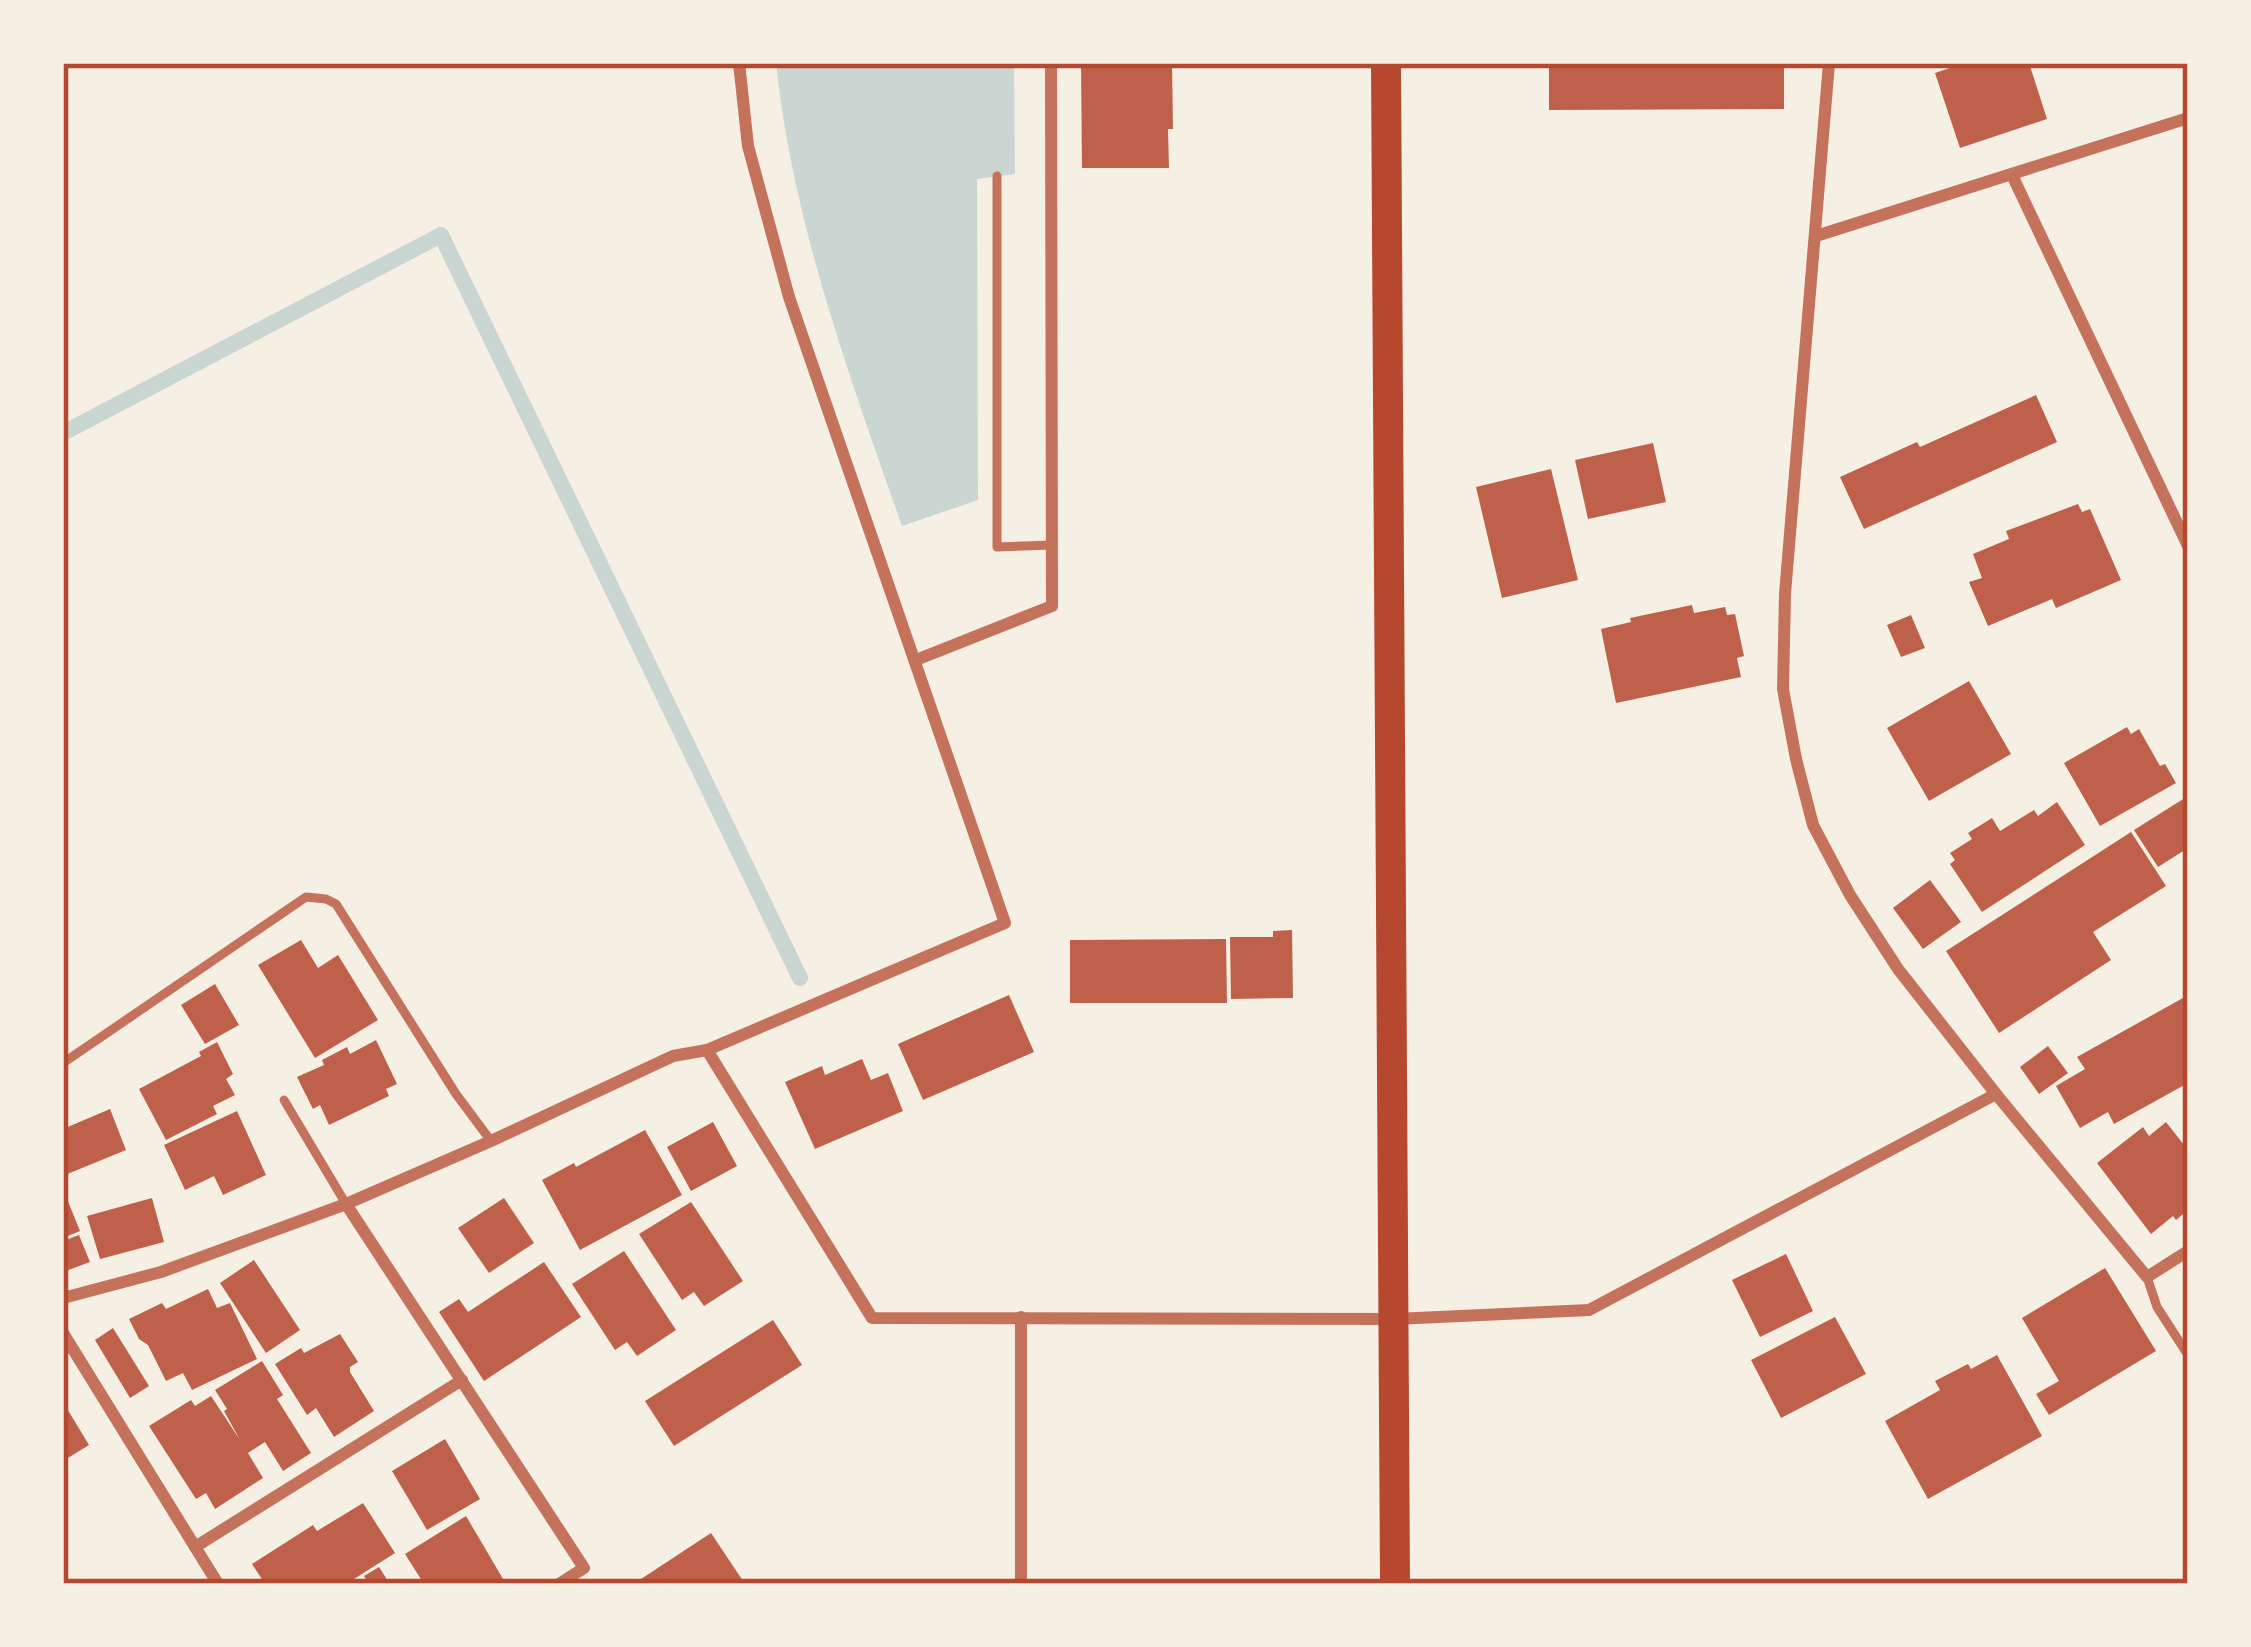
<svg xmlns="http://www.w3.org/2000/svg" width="2251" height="1647" font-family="Overpass,sans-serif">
	<rect width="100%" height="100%" fill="#f6efe4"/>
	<path fill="#c9d6d2" d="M776,63H1014L1015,174L977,179L978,500L902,526C849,375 793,223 776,63Z"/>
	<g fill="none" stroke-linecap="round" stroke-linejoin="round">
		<path stroke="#c9d6d2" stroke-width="16" d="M63,433L441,235L800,978"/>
	</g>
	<g fill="#bf614a">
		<path d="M1081,63H1172L1173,129H1168L1169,168H1082Z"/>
		<path d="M1549,63H1784V109L1549,110Z"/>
		<path d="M1964,63H2029L2047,119L1960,148L1935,73Z"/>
		<path d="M2036,395L2057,442L1864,529L1840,477L1917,442L1920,447Z"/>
		<path d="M1653,443L1666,502L1588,519L1575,460Z"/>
		<path d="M1551,469L1578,580L1502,598L1476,487Z"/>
		<path d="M2078,504L2082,512L2090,509L2121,580L2056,608L2052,599L1988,626L1969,582L1982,578L1973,554L2009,539L2006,531Z"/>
		<path d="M1692,605L1694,613L1725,607L1727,615L1735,614L1744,656L1737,658L1741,677L1616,703L1601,629L1631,622L1630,618Z"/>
		<path d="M1911,615L1925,648L1901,657L1887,625Z"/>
		<path d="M1969,681L2011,754L1929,801L1887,728Z"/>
		<path d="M2127,727L2131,734L2139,729L2160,766L2165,764L2176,783L2100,826L2064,763Z"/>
		<path d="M2188,796V848L2158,867L2134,830Z"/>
		<path d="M2057,802L2085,845L1982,912L1950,864L1955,860L1950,853L1972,839L1968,833L1992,818L2000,831L2034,810L2038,816Z"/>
		<path d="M2131,832L2166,886L2093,932L2111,960L1999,1033L1946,951Z"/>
		<path d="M1930,880L1961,922L1923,949L1893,908Z"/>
		<path d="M1292,930L1293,998L1231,999L1230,937H1273V931Z"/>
		<path d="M1226,939L1227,1003H1070V940Z"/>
		<path d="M301,940L318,968L338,955L378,1020L315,1058L258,965Z"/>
		<path d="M215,984L239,1025L205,1044L181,1005Z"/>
		<path d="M1009,995L1034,1052L923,1100L898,1044Z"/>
		<path d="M2183,998L2188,1007V1083L2114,1124L2108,1112L2080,1128L2056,1086L2085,1069L2077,1057Z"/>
		<path d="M376,1040L397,1084L386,1089L389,1096L329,1125L320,1105L313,1109L297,1077L324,1065L322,1060L347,1047L350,1054Z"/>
		<path d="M217,1042L233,1074L226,1079L235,1095L213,1106L217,1114L166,1140L139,1089L201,1056L199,1052Z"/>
		<path d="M2048,1046L2068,1073L2039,1094L2020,1067Z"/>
		<path d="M862,1059L871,1080L888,1073L903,1111L815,1149L785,1082L822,1066L825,1075Z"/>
		<path d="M110,1109L126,1150L65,1175L63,1129Z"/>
		<path d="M237,1111L266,1175L223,1195L214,1176L185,1190L164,1145Z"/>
		<path d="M713,1122L737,1166L691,1191L667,1147Z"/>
		<path d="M2166,1122L2188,1150V1210L2176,1220L2173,1216L2151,1234L2097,1163L2143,1127L2149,1136Z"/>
		<path d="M645,1130L682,1195L580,1250L542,1180L574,1163L576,1167Z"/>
		<path d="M63,1189L80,1231L63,1238Z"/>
		<path d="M152,1198L164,1242L100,1259L87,1216Z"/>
		<path d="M504,1198L534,1243L489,1273L458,1228Z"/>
		<path d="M691,1202L743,1281L704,1306L694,1292L682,1300L639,1234Z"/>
		<path d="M79,1235L90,1262L63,1272V1241Z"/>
		<path d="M624,1251L676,1330L637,1356L627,1342L615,1350L572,1284Z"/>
		<path d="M1786,1254L1813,1311L1760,1337L1732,1280Z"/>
		<path d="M254,1260L300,1330L266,1353L220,1283Z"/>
		<path d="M544,1262L581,1317L484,1381L439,1312L459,1299L468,1312Z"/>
		<path d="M2105,1268L2156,1351L2049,1415L2036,1394L2059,1381L2022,1318Z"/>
		<path d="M208,1289L217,1308L230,1303L257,1359L192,1390L183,1373L166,1381L148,1345L139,1339L129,1319L162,1303L166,1309Z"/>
		<path d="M1835,1317L1866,1374L1781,1418L1751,1360Z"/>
		<path d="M773,1320L802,1365L674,1446L645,1401Z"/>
		<path d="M113,1328L149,1386L130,1398L95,1340Z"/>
		<path d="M340,1334L358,1362L350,1367V1372L374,1411L334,1437L316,1408L307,1415L275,1364L301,1348L304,1353Z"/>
		<path d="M1997,1355L2042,1436L1928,1499L1885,1421L1940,1390L1935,1381L1968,1364L1971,1369Z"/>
		<path d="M262,1361L283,1395L277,1399L311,1453L283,1471L265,1442L248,1453L263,1478L215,1509L206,1493L196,1499L149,1426L191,1400L195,1406L211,1396L240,1440L224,1411L227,1409L215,1390Z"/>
		<path d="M63,1402L89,1445L63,1461Z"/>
		<path d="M445,1439L480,1499L427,1530L392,1471Z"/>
		<path d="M363,1503L395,1553L346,1584H265L252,1564L313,1525L317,1531Z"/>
		<path d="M466,1516L506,1584H424L405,1554Z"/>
		<path d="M711,1533L745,1584H640L638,1581Z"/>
		<path d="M379,1567L390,1584H369L364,1576Z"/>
	</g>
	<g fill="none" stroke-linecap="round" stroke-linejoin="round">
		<g stroke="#c5725c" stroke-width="9">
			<path d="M997,176V547L1052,545"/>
			<path d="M63,1063L306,897L326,899L336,904L456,1094L491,1141"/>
			<path d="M284,1100L346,1204"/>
			<path d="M2147,1277L2157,1307L2188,1355"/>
		</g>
		<g stroke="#c5725c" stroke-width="12">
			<path d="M1829,63L1785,594L1783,689L1796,759L1813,825L1850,895L1898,969L1996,1094L2147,1277L2188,1251"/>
			<path d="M2012,175L2188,546"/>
			<path d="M1816,236L2188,118"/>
			<path d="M916,660L1052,606L1051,63"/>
			<path d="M707,1050L872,1318L1395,1319L1589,1310L1996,1094"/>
			<path d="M346,1204L584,1568L559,1584"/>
			<path d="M63,1298L161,1272L346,1204L491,1141L673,1056L707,1050L1005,923L789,297L748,146L739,63"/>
			<path d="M1021,1317V1584"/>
			<path d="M63,1333L218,1584"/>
			<path d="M195,1547L462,1380"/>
		</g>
		<path stroke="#b5482f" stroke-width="30" d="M1386,63L1395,1584"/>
	</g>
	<rect width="2251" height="1647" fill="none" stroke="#f6efe4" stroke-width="132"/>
	<rect x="66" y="66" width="2119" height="1515" fill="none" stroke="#b5482f" stroke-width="4.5"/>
</svg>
